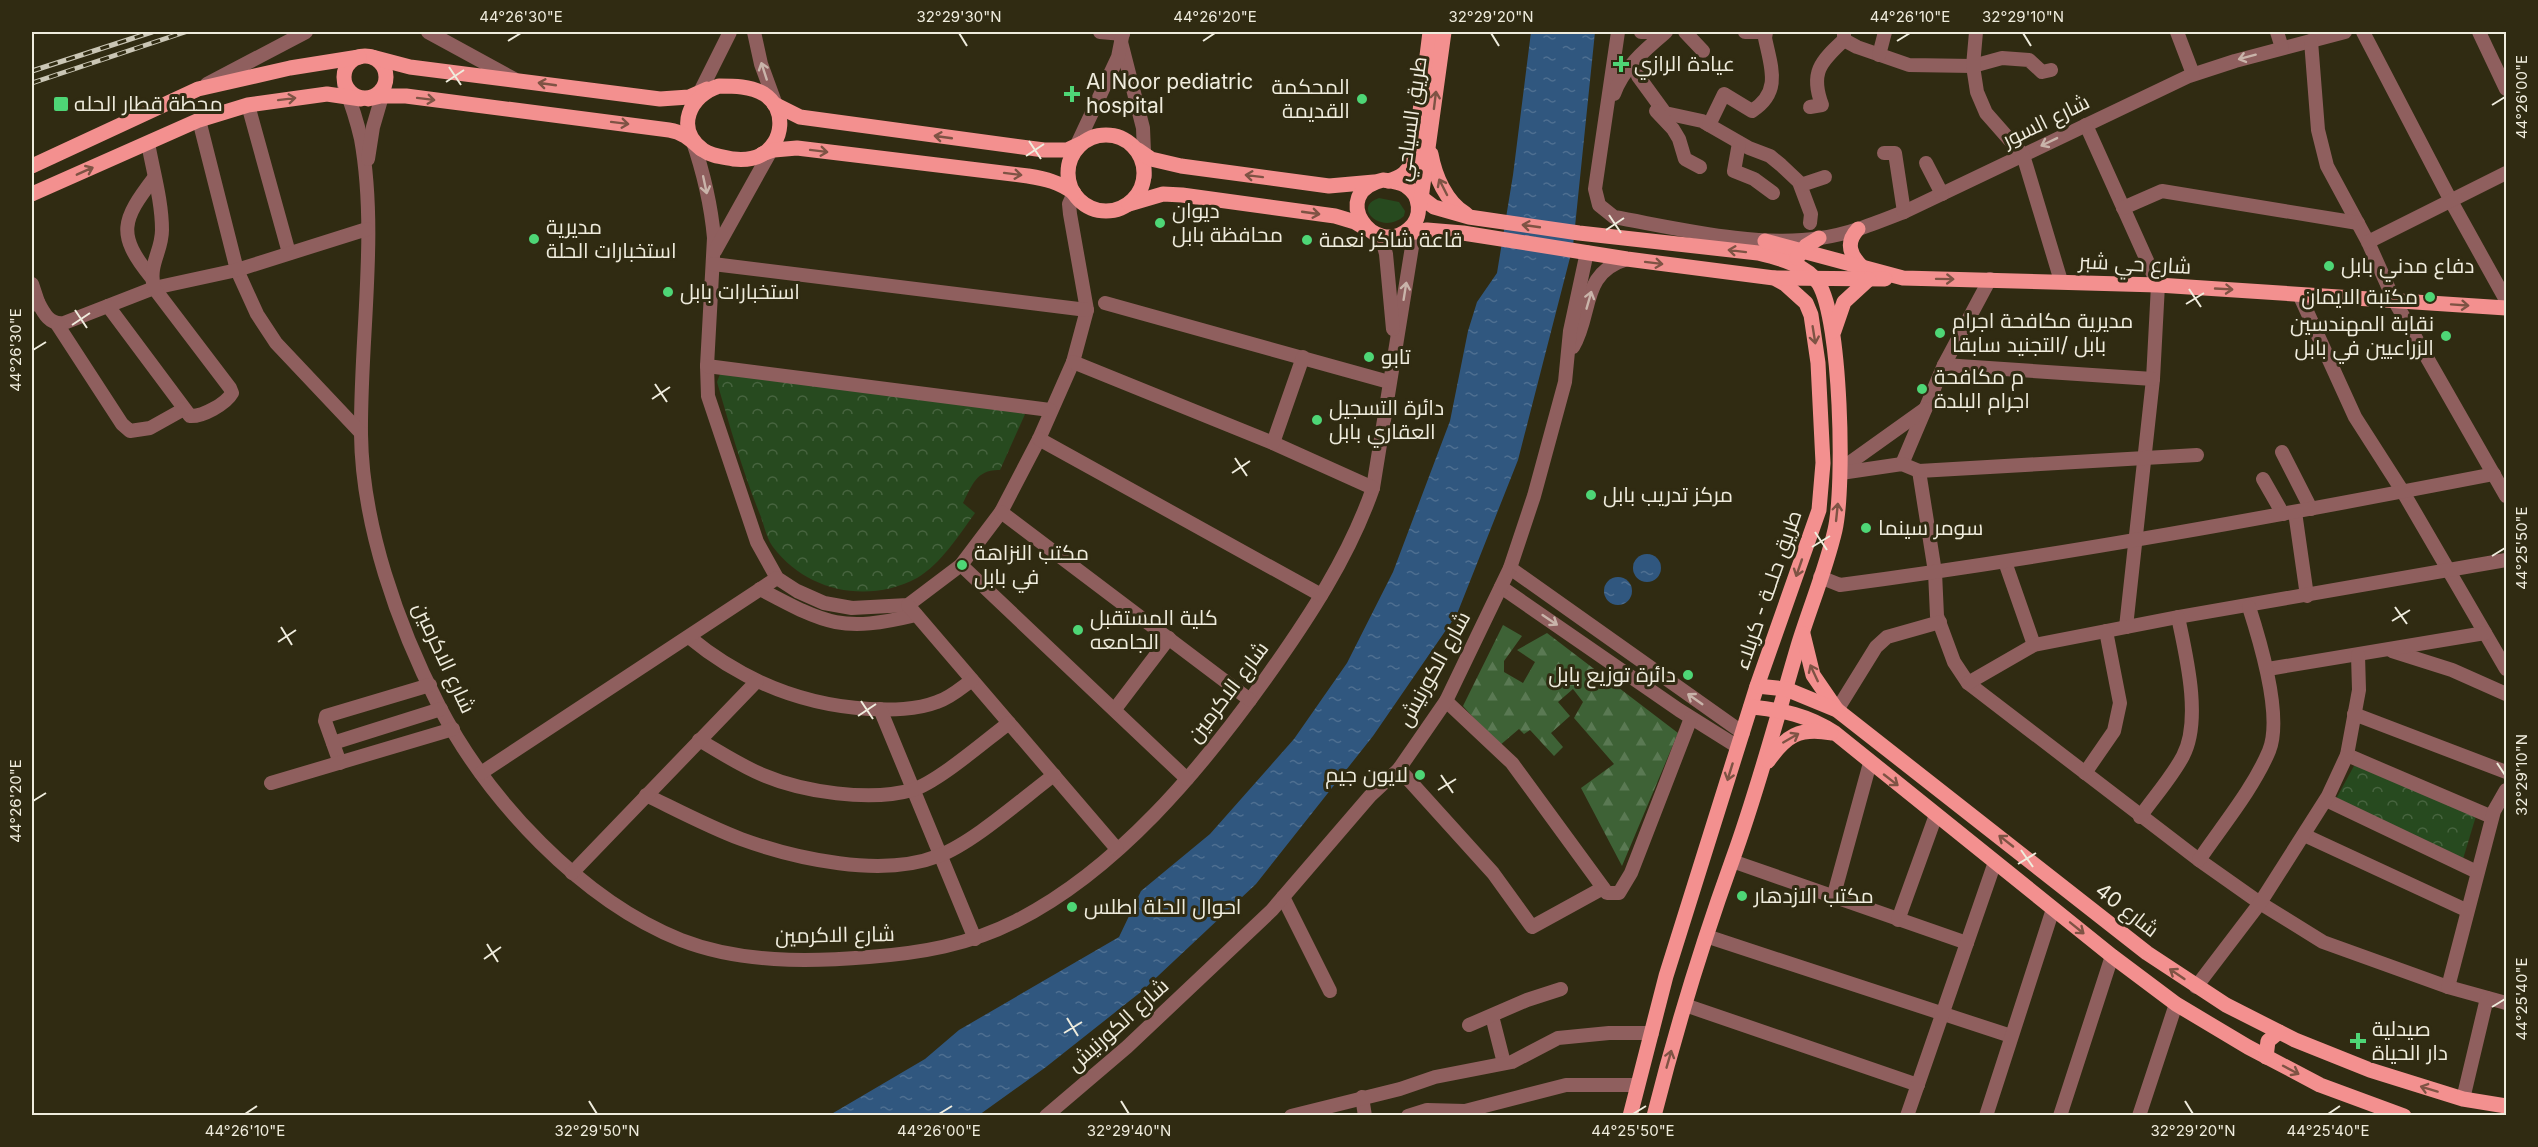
<svg xmlns="http://www.w3.org/2000/svg" width="2538" height="1147" font-family="Inter,Cairo,sans-serif">
	<defs>
		<pattern id="forest-firs" width="22" height="20" patternUnits="userSpaceOnUse" patternTransform="scale(1.5)"><rect width="22" height="20" fill="#3e6236"/><path d="M5 1l3.5 6h-7zM16 11l3.5 6h-7z" fill="#5a7953"/></pattern>
		<pattern id="park-crowns" width="20" height="18" patternUnits="userSpaceOnUse" patternTransform="scale(1.5)"><rect width="20" height="18" fill="#274a1f"/><path d="M2 6a3 3 0 1 1 6 0M12 15a3 3 0 1 1 6 0" fill="none" stroke="#47643f"/></pattern>
		<pattern id="water-ripples" width="26" height="14" patternUnits="userSpaceOnUse" patternTransform="scale(1.5)"><rect width="26" height="14" fill="#30577f"/><path d="M2 4q2-2 4 0t4 0M15 11q2-2 4 0t4 0" fill="none" stroke="#4e6f91"/></pattern>
	</defs>
	<rect width="100%" height="100%" fill="#302b12"/>
	<path fill="#274a1f" d="M1379,198L1399,202L1405,211L1404,216C1382,236 1351,207 1379,198Z"/>
	<path fill="url(#forest-firs)" d="M1503,625L1522,636L1504,661V672L1523,683L1535,662L1517,650L1547,633L1678,733L1622,866L1581,788L1614,764L1574,718L1583,702L1573,689L1558,702L1570,716L1551,733L1563,747L1554,756L1530,730L1524,734L1519,729L1499,746L1463,706Z"/>
	<g fill="url(#park-crowns)">
		<path d="M720,374L1026,412L1000,470C977,469 972,485 963,503L975,513C959,535 941,564 917,578C868,604 807,592 773,547C767,539 764,526 761,517C743,473 730,427 717,382Z"/>
		<path d="M2355,764L2476,816L2463,859L2336,799Z"/>
	</g>
	<g fill="url(#water-ripples)">
		<path d="M1531,32H1595L1573,246L1518,460L1457,614L1373,736L1256,884L1142,991L1046,1067L979,1115L828,1116L925,1059L959,1030L1119,937L1141,891L1210,834L1294,739L1347,663L1393,572L1450,421L1468,331L1477,302L1497,273L1513,175Z"/>
		<circle cx="1647" cy="568" r="14"/>
		<circle cx="1618" cy="591" r="14"/>
	</g>
	<g fill="none" stroke-linecap="round" stroke-linejoin="round">
		<g stroke="#8f5f5e" stroke-width="14">
			<path d="M428,32L514,79"/>
			<path d="M754,32L761,64L776,105"/>
			<path d="M1100,32L1123,34"/>
			<path d="M1618,32L1595,189L1599,205L1614,217C1676,228 1758,248 1820,238C1849,234 1876,223 1904,212L2189,76L2235,61L2345,32"/>
			<path d="M1641,32H1660"/>
			<path d="M1685,32L1703,51"/>
			<path d="M1745,32H1758"/>
			<path d="M1844,32V40L1857,47L1909,65L1973,66L2002,58L2029,60L2042,72L2051,70"/>
			<path d="M1976,32L1973,66L1977,92L1986,113L2023,155L2061,281"/>
			<path d="M2177,32L2193,74"/>
			<path d="M2277,32L2282,48"/>
			<path d="M2363,32L2451,201L2506,300"/>
			<path d="M2479,32L2506,89"/>
			<path d="M2311,41L2318,130L2327,166L2368,242L2394,300L2506,496"/>
			<path d="M1121,42L1143,128L1145,176"/>
			<path d="M1879,55L1885,32"/>
			<path d="M1638,76L1665,113L1702,121L1749,148L1770,156L1781,165L1799,182L1811,214L1810,223"/>
			<path d="M207,84L306,32"/>
			<path d="M344,85C351,103 357,121 361,139C378,233 360,338 361,434C362,525 398,626 439,706C488,800 581,900 681,940C740,963 808,962 869,957C921,953 969,945 1016,921C1117,870 1201,769 1266,678C1308,619 1349,557 1373,488L1416,222"/>
			<path d="M1614,94C1623,68 1646,49 1666,32"/>
			<path d="M698,96L730,32"/>
			<path d="M248,105L289,253"/>
			<path d="M1810,107L1822,105C1810,73 1820,62 1844,40"/>
			<path d="M1656,111L1673,129L1679,139L1685,159L1700,167"/>
			<path d="M199,120L237,270L257,314L276,343L361,433"/>
			<path d="M1709,125L1724,94L1752,111C1782,92 1771,67 1765,38L1766,32"/>
			<path d="M2086,125L2158,285L2153,379L2126,627"/>
			<path d="M692,139C703,171 711,204 714,238L707,366L708,396L757,542L777,578L797,591L824,603L852,608L908,605L961,565L1001,512L1039,439L1073,362L1087,310L1070,214L1069,204L1074,193"/>
			<path d="M1739,143L1734,171L1754,179L1773,193"/>
			<path d="M1074,151L1118,57L1123,32"/>
			<path d="M1884,153H1895L1904,212"/>
			<path d="M368,159L373,127L385,86"/>
			<path d="M1926,163L1942,194"/>
			<path d="M1801,185L1825,177"/>
			<path d="M2123,208L2162,191L2358,223"/>
			<path d="M1373,233L1383,243L1386,254L1393,329"/>
			<path d="M2368,242L2506,173"/>
			<path d="M715,251L773,147"/>
			<path d="M713,264L1087,310"/>
			<path d="M151,277C116,234 122,220 154,178"/>
			<path d="M32,284L38,302L32,305"/>
			<path d="M2299,294L2355,417L2403,492L2506,669"/>
			<path d="M38,302C44,314 50,325 64,323L154,288L237,270L367,229"/>
			<path d="M1105,303L1389,382"/>
			<path d="M108,306L190,416C202,417 226,404 232,393L230,388L154,288C148,264 162,252 162,230C162,201 153,171 148,143"/>
			<path d="M57,324L122,424L130,431L150,428L184,409"/>
			<path d="M1573,347C1593,313 1580,273 1627,259"/>
			<path d="M1073,362L1273,443L1373,488"/>
			<path d="M1944,365L2153,379"/>
			<path d="M707,366L1050,410"/>
			<path d="M1039,439L1321,595"/>
			<path d="M1273,443L1303,357"/>
			<path d="M2282,452L2311,509"/>
			<path d="M1902,464L1944,365L1990,279"/>
			<path d="M1841,469L1925,409"/>
			<path d="M1919,471L1935,572L1937,616L1954,662L1968,683L2199,860L2260,903L2323,942L2448,987L2506,1003"/>
			<path d="M1841,473L1902,464L1919,471L2197,455"/>
			<path d="M2263,479L2283,514"/>
			<path d="M1001,512L1250,700"/>
			<path d="M2295,512L2307,596"/>
			<path d="M2005,562L2034,645"/>
			<path d="M961,565L1187,779"/>
			<path d="M1510,568L1743,733"/>
			<path d="M1820,577L1840,585C2059,556 2276,516 2494,474"/>
			<path d="M1501,587L1679,710L1738,747"/>
			<path d="M760,589C826,624 841,633 916,615"/>
			<path d="M908,605L1117,849"/>
			<path d="M689,637C741,680 802,705 869,709C892,710 916,710 937,702C950,698 961,688 972,680"/>
			<path d="M2392,651L2452,670L2506,694"/>
			<path d="M2268,669L2485,633"/>
			<path d="M1968,683L2034,645L2178,617L2506,560"/>
			<path d="M1446,701L1512,763L1607,893H1619L1631,873L1691,718"/>
			<path d="M880,709L975,939"/>
			<path d="M1115,709L1169,638"/>
			<path d="M1837,710L1876,647L1887,637L1940,622"/>
			<path d="M2354,714L2506,772"/>
			<path d="M699,740C720,752 741,766 763,775C803,792 870,802 912,790C937,783 986,740 1009,723"/>
			<path d="M333,743L441,709"/>
			<path d="M2347,755L2492,817"/>
			<path d="M340,763L325,721L326,716L430,685"/>
			<path d="M1399,769L1493,873L1532,927L1603,888"/>
			<path d="M481,773L777,578"/>
			<path d="M2085,773L2114,731L2120,703L2106,631"/>
			<path d="M271,783L453,729"/>
			<path d="M646,795C677,810 709,827 741,839C796,859 882,878 938,856C973,843 1023,798 1054,775"/>
			<path d="M2326,800L2477,872"/>
			<path d="M2140,817C2154,797 2172,777 2183,756C2202,720 2186,655 2178,617"/>
			<path d="M2304,835L2466,910"/>
			<path d="M2199,860C2222,826 2253,789 2269,751C2283,717 2260,641 2249,607"/>
			<path d="M1732,861L1967,943"/>
			<path d="M572,873L757,681"/>
			<path d="M1283,897L1330,991"/>
			<path d="M1833,898L1870,763"/>
			<path d="M1898,920L1936,815"/>
			<path d="M1706,936L2011,1036"/>
			<path d="M2196,987L2260,903L2328,796L2347,755L2359,690L2358,655"/>
			<path d="M2448,987L2494,811L2506,790"/>
			<path d="M1685,1005L1918,1085"/>
			<path d="M1492,1016L1504,1063"/>
			<path d="M1469,1025L1527,1000L1561,989"/>
			<path d="M1362,1097L1365,1116"/>
			<path d="M2463,1099L2487,998"/>
			<path d="M1046,1116L1127,1047L1272,910L1370,796L1399,769L1446,701L1510,568L1534,496L1565,382L1570,331L1587,252"/>
			<path d="M1291,1116L1400,1089L1435,1077L1512,1062L1558,1038L1609,1033H1652"/>
			<path d="M1408,1116L1427,1110L1465,1111L1566,1085H1638"/>
			<path d="M1907,1116L1995,862"/>
			<path d="M1986,1116L2053,909"/>
			<path d="M2060,1116L2112,956"/>
			<path d="M2139,1116L2176,1004"/>
		</g>
		<g stroke="#f3908f" stroke-width="15">
			<circle cx="365" cy="77" r="21"/>
			<path d="M372,57L410,67L660,99L689,97L707,89"/>
			<path d="M719,86C733,86 751,86 764,94C787,109 784,143 761,155C752,160 743,160 733,159C723,157 711,156 703,150C674,129 690,95 719,86Z"/>
			<path d="M368,99L381,96H406L669,130C683,132 691,140 701,149"/>
			<path d="M774,104L800,117L1044,150H1067L1082,143"/>
			<circle cx="1106" cy="173" r="38"/>
			<path d="M1138,150L1151,159L1181,166L1329,186L1374,182"/>
			<path d="M762,154L774,150L797,148L1028,176C1046,179 1059,182 1074,193"/>
			<path d="M1431,154C1435,176 1446,202 1466,214"/>
			<path d="M32,166L198,89L290,68L359,57"/>
			<path d="M1383,180C1391,181 1399,181 1406,186C1421,195 1423,217 1409,229C1374,260 1327,193 1383,180Z"/>
			<path d="M1388,181C1402,177 1408,172 1414,159L1430,32"/>
			<path d="M1410,189L1434,207L1469,217L1579,233L1758,253C1779,258 1807,265 1819,284C1841,322 1845,485 1835,530C1826,569 1810,607 1798,646C1777,717 1758,790 1732,861C1702,944 1676,1029 1654,1116"/>
			<path d="M32,194L199,120L248,105L327,94L361,99"/>
			<path d="M1129,204L1163,194L1182,195L1335,216L1355,222L1365,228"/>
			<path d="M1420,206L1444,32"/>
			<path d="M1858,229C1845,243 1850,255 1862,267"/>
			<path d="M1403,234L1427,230L1463,233L1627,259L1774,278L1785,284L1806,303L1811,315L1818,363L1823,463L1819,510L1757,686L1666,976L1630,1116"/>
			<path d="M1765,241L1903,278L2158,285L2506,308"/>
			<path d="M1797,258L1806,246L1819,238"/>
			<path d="M1774,278L1885,279"/>
			<path d="M1834,331L1844,302L1869,279"/>
			<path d="M1803,634L1813,675L1837,710"/>
			<path d="M1757,686L1786,689L1837,710L2147,953L2226,1005L2295,1040L2370,1070L2463,1099L2506,1106"/>
			<path d="M1751,707C1782,710 1808,715 1835,733L2112,956L2176,1004L2248,1047L2320,1085L2404,1116"/>
			<path d="M1768,761C1786,736 1799,727 1831,733"/>
			<path d="M2266,1057L2268,1041L2279,1032"/>
		</g>
		<defs>
			<g id="rail">
				<path d="M32,71L152,32"/>
				<path d="M32,83L185,32"/>
			</g>
		</defs>
		<use href="#rail" stroke="#cac6b5" stroke-width="5"/>
		<use href="#rail" stroke="#302b12" stroke-width="3" stroke-dasharray="9" stroke-linecap="butt"/>
	</g>
	<defs><path id="oneway-shaft" d="M-6 0H5M1.5-3L5.5 0L1.5 3" fill="none" stroke-width="1.6" stroke-linecap="round" stroke-linejoin="round" transform="scale(1.5)"/></defs>
	<g stroke="#c9b4aa">
		<use href="#oneway-shaft" transform="translate(2247 57) rotate(165)"/>
		<use href="#oneway-shaft" transform="translate(764 71) rotate(-108)"/>
		<use href="#oneway-shaft" transform="translate(2049 142) rotate(154)"/>
		<use href="#oneway-shaft" transform="translate(705 185) rotate(78)"/>
		<use href="#oneway-shaft" transform="translate(1405 291) rotate(-81)"/>
		<use href="#oneway-shaft" transform="translate(1589 300) rotate(-74)"/>
		<use href="#oneway-shaft" transform="translate(1550 620) rotate(34)"/>
		<use href="#oneway-shaft" transform="translate(1695 699) rotate(-145)"/>
	</g>
	<g stroke="#7e5344">
		<use href="#oneway-shaft" transform="translate(547 84) rotate(-172)"/>
		<use href="#oneway-shaft" transform="translate(287 99) rotate(-7)"/>
		<use href="#oneway-shaft" transform="translate(426 99) rotate(7)"/>
		<use href="#oneway-shaft" transform="translate(1435 100) rotate(-83)"/>
		<use href="#oneway-shaft" transform="translate(620 123) rotate(7)"/>
		<use href="#oneway-shaft" transform="translate(943 137) rotate(-172)"/>
		<use href="#oneway-shaft" transform="translate(819 151) rotate(7)"/>
		<use href="#oneway-shaft" transform="translate(85 171) rotate(-24)"/>
		<use href="#oneway-shaft" transform="translate(1013 174) rotate(7)"/>
		<use href="#oneway-shaft" transform="translate(1254 176) rotate(-173)"/>
		<use href="#oneway-shaft" transform="translate(1443 187) rotate(-117)"/>
		<use href="#oneway-shaft" transform="translate(1311 213) rotate(8)"/>
		<use href="#oneway-shaft" transform="translate(1531 226) rotate(-172)"/>
		<use href="#oneway-shaft" transform="translate(1737 251) rotate(-173)"/>
		<use href="#oneway-shaft" transform="translate(1654 263) rotate(7)"/>
		<use href="#oneway-shaft" transform="translate(1945 279) rotate(1)"/>
		<use href="#oneway-shaft" transform="translate(2224 289) rotate(3)"/>
		<use href="#oneway-shaft" transform="translate(2460 305) rotate(4)"/>
		<use href="#oneway-shaft" transform="translate(1814 335) rotate(81)"/>
		<use href="#oneway-shaft" transform="translate(1837 512) rotate(-84)"/>
		<use href="#oneway-shaft" transform="translate(1799 568) rotate(109)"/>
		<use href="#oneway-shaft" transform="translate(1814 673) rotate(-115)"/>
		<use href="#oneway-shaft" transform="translate(1791 738) rotate(-30)"/>
		<use href="#oneway-shaft" transform="translate(1730 772) rotate(107)"/>
		<use href="#oneway-shaft" transform="translate(1891 780) rotate(38)"/>
		<use href="#oneway-shaft" transform="translate(2006 841) rotate(-142)"/>
		<use href="#oneway-shaft" transform="translate(2077 928) rotate(39)"/>
		<use href="#oneway-shaft" transform="translate(2177 974) rotate(-146)"/>
		<use href="#oneway-shaft" transform="translate(1669 1059) rotate(-74)"/>
		<use href="#oneway-shaft" transform="translate(2291 1070) rotate(28)"/>
		<use href="#oneway-shaft" transform="translate(2429 1089) rotate(-163)"/>
	</g>
	<path fill="none" stroke="#efecdd" stroke-width="2" d="M959,33L967,46M1491,33L1499,46M2023,33L2031,46M508,41L521,33M1203,41L1215,33M1897,41L1910,33M449,67L461,85M446,82L464,70M2492,105L2505,97M1029,141L1041,159M1026,156L1044,144M1609,215L1621,233M1606,230L1624,218M2189,289L2201,307M2186,304L2204,293M75,310L87,328M72,325L90,313M33,350L46,342M655,384L667,402M652,399L670,387M1235,458L1247,476M1232,473L1250,461M1815,532L1827,550M1812,547L1830,536M2492,556L2505,548M2395,607L2407,624M2392,621L2410,610M281,627L292,645M278,642L296,630M861,701L873,719M858,716L876,704M2497,763L2505,775M1441,775L1453,793M1438,790L1456,779M33,801L46,793M2021,850L2033,867M2018,864L2036,853M487,944L498,962M484,959L501,947M2492,1007L2505,999M1067,1018L1078,1036M1064,1033L1082,1022M589,1101L597,1114M1121,1101L1129,1114M2185,1101L2193,1114M245,1114L257,1106M939,1114L952,1106M1633,1114L1646,1106M2328,1114L2340,1106"/>
	<g fill="#4ed676" stroke="#302b12" stroke-width="2">
		<path d="M1618 55h6v6h6v6h-6v6h-6v-6h-6v-6h6z"/>
		<path d="M1069 85h6v6h6v6h-6v6h-6v-6h-6v-6h6z"/>
		<circle cx="1362" cy="99" r="6"/>
		<rect x="53" y="96" width="16" height="16" rx="3"/>
		<circle cx="1160" cy="223" r="6"/>
		<circle cx="534" cy="239" r="6"/>
		<circle cx="1307" cy="240" r="6"/>
		<circle cx="2329" cy="266" r="6"/>
		<circle cx="668" cy="292" r="6"/>
		<circle cx="2430" cy="297" r="6"/>
		<circle cx="1940" cy="333" r="6"/>
		<circle cx="2446" cy="336" r="6"/>
		<circle cx="1369" cy="357" r="6"/>
		<circle cx="1922" cy="389" r="6"/>
		<circle cx="1317" cy="420" r="6"/>
		<circle cx="1591" cy="495" r="6"/>
		<circle cx="1866" cy="528" r="6"/>
		<circle cx="962" cy="565" r="6"/>
		<circle cx="1078" cy="630" r="6"/>
		<circle cx="1688" cy="675" r="6"/>
		<circle cx="1420" cy="775" r="6"/>
		<circle cx="1742" cy="896" r="6"/>
		<circle cx="1072" cy="907" r="6"/>
		<path d="M2355 1032h6v6h6v6h-6v6h-6v-6h-6v-6h6z"/>
	</g>
	<g text-anchor="middle" stroke-width="6" stroke-linejoin="round" paint-order="stroke">
		<g font-size="21" fill="#efecdd" stroke="#302b12" text-anchor="start">
			<text x="1634" y="71">عيادة الرازي</text>
			<text x="1086" y="89">Al Noor pediatric<tspan x="1086" dy="24">hospital</tspan></text>
			<text x="1350" y="94" text-anchor="end">المحكمة<tspan x="1350" dy="24">القديمة</tspan></text>
			<text x="74" y="111">محطة قطار الحله</text>
			<text x="1172" y="218">ديوان<tspan x="1172" dy="24">محافظة بابل</tspan></text>
			<text x="546" y="234">مديرية<tspan x="546" dy="24">استخبارات الحلة</tspan></text>
			<text x="1319" y="247">قاعة شاكر نعمة</text>
			<text x="2341" y="273">دفاع مدني بابل</text>
			<text x="680" y="299">استخبارات بابل</text>
			<text x="2418" y="304" text-anchor="end">مكتبة الايمان</text>
			<text x="1952" y="328">مديرية مكافحة اجرام<tspan x="1952" dy="24">بابل /التجنيد سابقا</tspan></text>
			<text x="2434" y="331" text-anchor="end">نقابة المهندسين<tspan x="2434" dy="24">الزراعيين في بابل</tspan></text>
			<text x="1381" y="364">تابو</text>
			<text x="1934" y="384">م مكافحة<tspan x="1934" dy="24">اجرام البلدة</tspan></text>
			<text x="1329" y="415">دائرة التسجيل<tspan x="1329" dy="24">العقاري بابل</tspan></text>
			<text x="1603" y="502">مركز تدريب بابل</text>
			<text x="1878" y="535">سومر سينما</text>
			<text x="974" y="560">مكتب النزاهة<tspan x="974" dy="24">في بابل</tspan></text>
			<text x="1090" y="625">كلية المستقبل<tspan x="1090" dy="24">الجامعه</tspan></text>
			<text x="1676" y="682" text-anchor="end">دائرة توزيع بابل</text>
			<text x="1408" y="782" text-anchor="end">لايون جيم</text>
			<text x="1754" y="903">مكتب الازدهار</text>
			<text x="1084" y="914">احوال الحلة اطلس</text>
			<text x="2372" y="1036">صيدلية<tspan x="2372" dy="24">دار الحياة</tspan></text>
		</g>
		<g font-size="21" fill="#efecdd" stroke="#302b12">
			<text transform="translate(1411 119) rotate(-82)" y="7">طريق السياحي</text>
			<text transform="translate(2046 121) rotate(-26)" y="7">شارع السور</text>
			<text transform="translate(2135 264) rotate(3)" y="7">شارع حي شبر</text>
			<text transform="translate(1768 590) rotate(-71)" y="7">طريق حلــة - كربلاء</text>
			<text transform="translate(444 658) rotate(65)" y="7">شارع الاكرمين</text>
			<text transform="translate(1434 669) rotate(-61)" y="7">شارع الكورنيش</text>
			<text transform="translate(1228 692) rotate(-53)" y="7">شارع الاكرمين</text>
			<text transform="translate(2127 910) rotate(38)" y="7">شارع 40</text>
			<text transform="translate(835 935) rotate(-1)" y="7">شارع الاكرمين</text>
			<text transform="translate(1118 1025) rotate(-42)" y="7">شارع الكورنيش</text>
		</g>
	</g>
	<rect width="2538" height="1147" fill="none" stroke="#302b12" stroke-width="66"/>
	<rect x="33" y="33" width="2472" height="1081" fill="none" stroke="#efecdd" stroke-width="2"/>
	<g font-size="15" text-anchor="middle" fill="#efecdd">
		<text x="521" y="22">44°26'30"E</text>
		<text x="959" y="22">32°29'30"N</text>
		<text x="1215" y="22">44°26'20"E</text>
		<text x="1491" y="22">32°29'20"N</text>
		<text x="1910" y="22">44°26'10"E</text>
		<text x="2023" y="22">32°29'10"N</text>
		<text transform="translate(2522 97) rotate(-90)" y="5">44°26'00"E</text>
		<text transform="translate(16 350) rotate(-90)" y="5">44°26'30"E</text>
		<text transform="translate(2522 548) rotate(-90)" y="5">44°25'50"E</text>
		<text transform="translate(2522 775) rotate(-90)" y="5">32°29'10"N</text>
		<text transform="translate(16 801) rotate(-90)" y="5">44°26'20"E</text>
		<text transform="translate(2522 999) rotate(-90)" y="5">44°25'40"E</text>
		<text x="245" y="1136">44°26'10"E</text>
		<text x="597" y="1136">32°29'50"N</text>
		<text x="939" y="1136">44°26'00"E</text>
		<text x="1129" y="1136">32°29'40"N</text>
		<text x="1633" y="1136">44°25'50"E</text>
		<text x="2193" y="1136">32°29'20"N</text>
		<text x="2328" y="1136">44°25'40"E</text>
	</g>
</svg>
